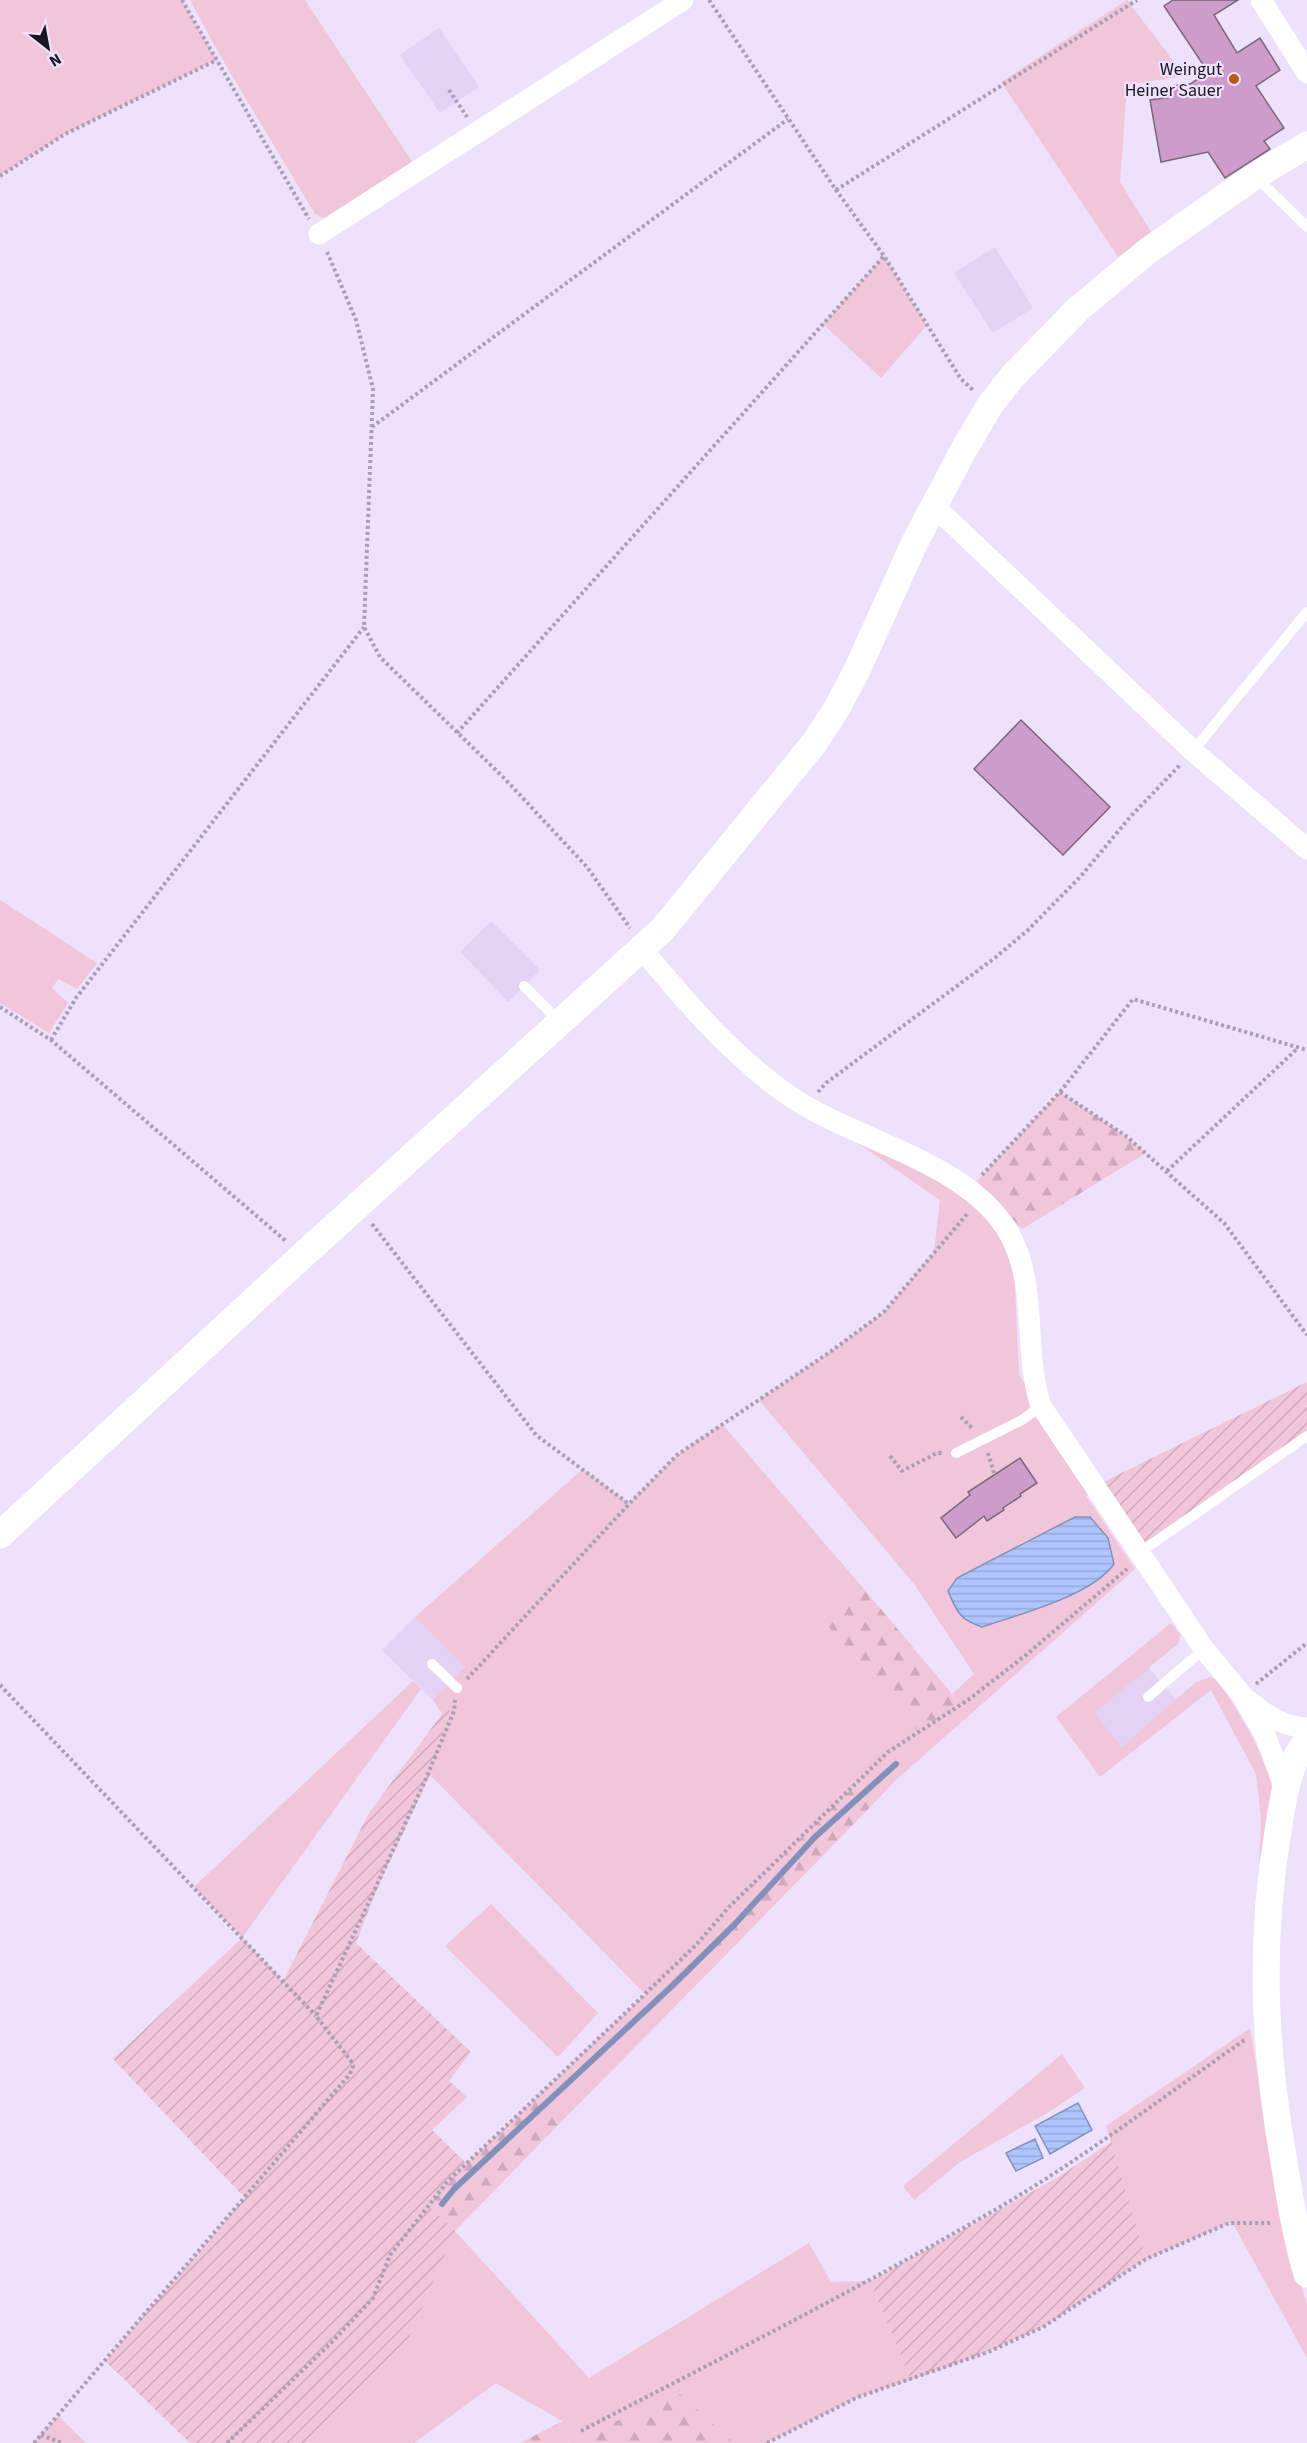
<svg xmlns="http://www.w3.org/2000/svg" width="1307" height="2443" font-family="'Source Sans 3',sans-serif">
	<defs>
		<pattern id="forest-firs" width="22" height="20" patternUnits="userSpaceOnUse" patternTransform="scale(1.5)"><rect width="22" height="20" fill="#f1c5da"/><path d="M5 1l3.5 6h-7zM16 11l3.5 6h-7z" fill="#cea8bb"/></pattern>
		<pattern id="garden-furrows" width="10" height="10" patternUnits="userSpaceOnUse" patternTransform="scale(1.5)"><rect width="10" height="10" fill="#f1c5da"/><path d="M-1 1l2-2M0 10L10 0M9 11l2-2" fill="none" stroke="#cea8bb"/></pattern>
		<pattern id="water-rules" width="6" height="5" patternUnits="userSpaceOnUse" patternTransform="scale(1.5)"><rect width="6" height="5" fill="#aec5fe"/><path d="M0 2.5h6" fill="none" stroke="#95a8d9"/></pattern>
	</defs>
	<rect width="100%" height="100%" fill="#eee1fc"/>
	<g fill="#e3d2f4">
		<path d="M439,28L479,87L440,113L400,55Z"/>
		<path d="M995,247L1033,308L993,333L954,273Z"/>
		<path d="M491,921L540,970L508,1002L460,952Z"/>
		<path d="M415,1617L466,1667L433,1700L382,1650Z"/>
		<path d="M1148,1667L1177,1701L1122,1747L1093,1713Z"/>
	</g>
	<g fill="#f1c5da">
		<path d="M0,0H182L217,60L65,134L0,176Z"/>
		<path d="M190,0H305L415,166L329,221L315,214L221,57Z"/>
		<path d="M1127,0L1185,76L1127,85L1120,182L1153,235L1118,257L1001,82Z"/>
		<path d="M884,256L927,325L881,378L823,324Z"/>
		<path d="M0,900L97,963L77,989L58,979L52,988L68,1003L49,1033L0,1003Z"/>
		<path d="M856,1142L931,1176L966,1197L992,1224L1007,1244L1014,1266L1019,1375L1096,1490L1086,1496L1135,1569L896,1780L876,1801L860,1781L728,1908L697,1943L717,1964L566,2117L539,2095L645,1994L430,1775L449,1709L442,1714L433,1700L465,1667L415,1617L583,1469L629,1503L677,1455L722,1424L864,1589L822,1619L958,1707L952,1694L974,1674L914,1584L759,1400L830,1352L884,1312L934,1252L940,1200Z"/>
		<path d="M1171,1623L1180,1634L1179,1643L1094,1713L1122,1747L1196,1682L1210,1677L1218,1680C1234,1706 1273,1764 1272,1794C1272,1817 1265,1840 1259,1863L1261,1818L1256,1774L1211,1690L1100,1777L1056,1717Z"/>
		<path d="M413,1681L421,1689L242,1938L194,1887Z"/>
		<path d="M491,1904L598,2013L558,2057L445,1946Z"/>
		<path d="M1250,2028L1285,2236L1307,2305V2358L1232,2222L1146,2259L1106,2126Z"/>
		<path d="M1062,2054L1085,2088L1049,2112L960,2162L914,2200L903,2186Z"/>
		<path d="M455,2231L589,2378L809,2243L831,2282L870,2281L911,2380L858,2397L767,2443H734L679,2393L568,2443H560L562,2421L496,2383L414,2443H308L406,2345Z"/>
		<path d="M58,2416L86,2443H33Z"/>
	</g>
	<g fill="url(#forest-firs)">
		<path d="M1060,1092L1126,1136L1146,1153L1022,1229L977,1181Z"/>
		<path d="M864,1589L952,1694L958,1707L919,1733L822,1619Z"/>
		<path d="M860,1781L876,1801L717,1964L697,1944L728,1908Z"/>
		<path d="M539,2095L566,2117L455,2231L429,2206L448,2181Z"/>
		<path d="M679,2393L734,2443H568Z"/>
		<path d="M563,2421L560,2443H520Z"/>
	</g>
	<g fill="url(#garden-furrows)">
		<path d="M1307,1382V1433L1141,1548L1101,1483Z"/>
		<path d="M450,1708L430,1775L377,1889L356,1943L471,2052L449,2081L467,2097L432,2130L467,2164L448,2181L429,2206L455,2231L406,2345L308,2443H190L105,2361L245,2198L113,2059L242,1938L283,1981L369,1813L442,1714Z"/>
		<path d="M1111,2142L1146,2259L1043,2327L988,2352L911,2380L870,2281L1055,2179Z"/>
	</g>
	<g fill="url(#water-rules)" stroke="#8290bb" stroke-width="1.5">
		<path d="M1075,1517H1090L1108,1538L1114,1564C1091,1596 1020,1614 982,1627C960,1620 957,1612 948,1591L957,1578Z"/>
		<path d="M1078,2103L1092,2130L1050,2154L1035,2126Z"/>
		<path d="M1035,2139L1043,2158L1016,2171L1006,2153Z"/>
	</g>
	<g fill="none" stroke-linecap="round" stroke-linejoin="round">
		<path stroke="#8290bb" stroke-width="6" d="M442,2204L454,2189L673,1985L734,1925L815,1837L896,1764"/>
	</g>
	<g fill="#cd9cca" stroke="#7c677b" stroke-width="1.5">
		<path d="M1173,0H1238L1214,15L1237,53L1260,38L1280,70L1256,86L1284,128L1264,141L1270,149L1225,178L1208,152L1161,162L1150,100L1172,97L1171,86L1190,84L1208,72L1164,6Z"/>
		<path d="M1021,720L1110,807L1063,855L974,769Z"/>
		<path d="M1020,1458L1037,1483L1020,1494L1021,1496L1003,1508L1004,1510L987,1521L984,1516L956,1538L941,1518L970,1495L968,1492Z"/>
	</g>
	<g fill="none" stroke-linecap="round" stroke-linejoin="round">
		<g stroke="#a99fb4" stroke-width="4" stroke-dasharray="3 3" stroke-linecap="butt">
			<path d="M182,0L309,219"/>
			<path d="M709,0L836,190L884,256L961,379L974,391"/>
			<path d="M449,90L467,117"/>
			<path d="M0,176L65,134L217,60"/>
			<path d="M836,190L1137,0"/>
			<path d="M327,252L356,320L373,389L364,627L380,657L505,779L587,867L630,928"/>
			<path d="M372,427L788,119"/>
			<path d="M457,733L884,256"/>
			<path d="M0,1007L51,1040L287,1242"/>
			<path d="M51,1040L76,998L364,627"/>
			<path d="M818,1092L826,1083L996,957L1028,930L1081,876L1131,816L1180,765"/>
			<path d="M1060,1092L1126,1136L1224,1223L1307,1335"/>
			<path d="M1167,1171L1298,1048"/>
			<path d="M982,1175L1060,1092L1133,999L1307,1050"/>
			<path d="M372,1224L536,1435L629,1504"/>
			<path d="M961,1417L973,1429"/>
			<path d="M988,1453L994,1473"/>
			<path d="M890,1456L902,1471L937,1453H944"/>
			<path d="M467,1679L629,1504L677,1455L830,1352L884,1312L968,1213"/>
			<path d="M1256,1684L1307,1643"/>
			<path d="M0,1685L316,2016"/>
			<path d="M581,2431C725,2356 870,2283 1010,2201C1092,2152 1168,2093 1246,2039"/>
			<path d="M41,2435L62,2443"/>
			<path d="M34,2443L350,2074L353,2066L351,2061L316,2016L425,1781L454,1711L455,1700"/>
			<path d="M227,2443L332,2342L373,2298L390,2255L448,2181L619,2019L697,1944L728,1908L888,1752L968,1700L1026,1655L1127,1569"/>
			<path d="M767,2443L858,2397L988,2352L1043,2327L1146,2259L1229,2223H1272"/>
		</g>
		<g stroke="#fff" stroke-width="10">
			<path d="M1256,177L1307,227"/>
			<path d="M1193,751L1307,612"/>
			<path d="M524,986L559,1021"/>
			<path d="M956,1453L1022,1420L1041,1406"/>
			<path d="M1139,1553L1307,1436"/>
			<path d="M432,1664L457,1688"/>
			<path d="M1148,1697L1204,1649"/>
		</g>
		<g stroke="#fff" stroke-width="21">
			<path d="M1261,0L1307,73"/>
			<path d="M319,234L683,0"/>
			<path d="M934,506L1193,751L1307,849"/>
			<path d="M642,949C685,1001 735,1059 791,1097C856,1141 973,1163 1011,1237C1038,1289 1023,1352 1041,1406L1204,1649L1242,1695L1265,1735L1285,1788"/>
			<path d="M1249,1701C1265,1715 1285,1727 1307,1728"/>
		</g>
		<g stroke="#fff" stroke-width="27">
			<path d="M0,1535L302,1256L663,929L815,742L837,708L857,670L914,544L963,451L990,405L1012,377L1077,310L1149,250L1255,176L1307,145"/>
			<path d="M1307,1740C1287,1766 1283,1799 1278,1831C1259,1945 1264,2048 1284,2162C1290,2200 1296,2237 1307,2274"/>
		</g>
	</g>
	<circle fill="#b95916" stroke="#eee1fc" stroke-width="2" cx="1234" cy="79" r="6"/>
	<g text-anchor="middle" stroke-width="4.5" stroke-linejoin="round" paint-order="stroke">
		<g font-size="18" fill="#1a151f" stroke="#eee1fc" text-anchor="end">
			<text x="1222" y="75">Weingut<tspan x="1222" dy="21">Heiner Sauer</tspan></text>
		</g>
	</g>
	<g transform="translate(48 48) rotate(149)" stroke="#eee1fc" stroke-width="4.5" paint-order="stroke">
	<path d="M0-4.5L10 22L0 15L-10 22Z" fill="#1a151f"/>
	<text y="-9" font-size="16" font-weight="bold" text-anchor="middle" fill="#1a151f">N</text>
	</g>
</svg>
